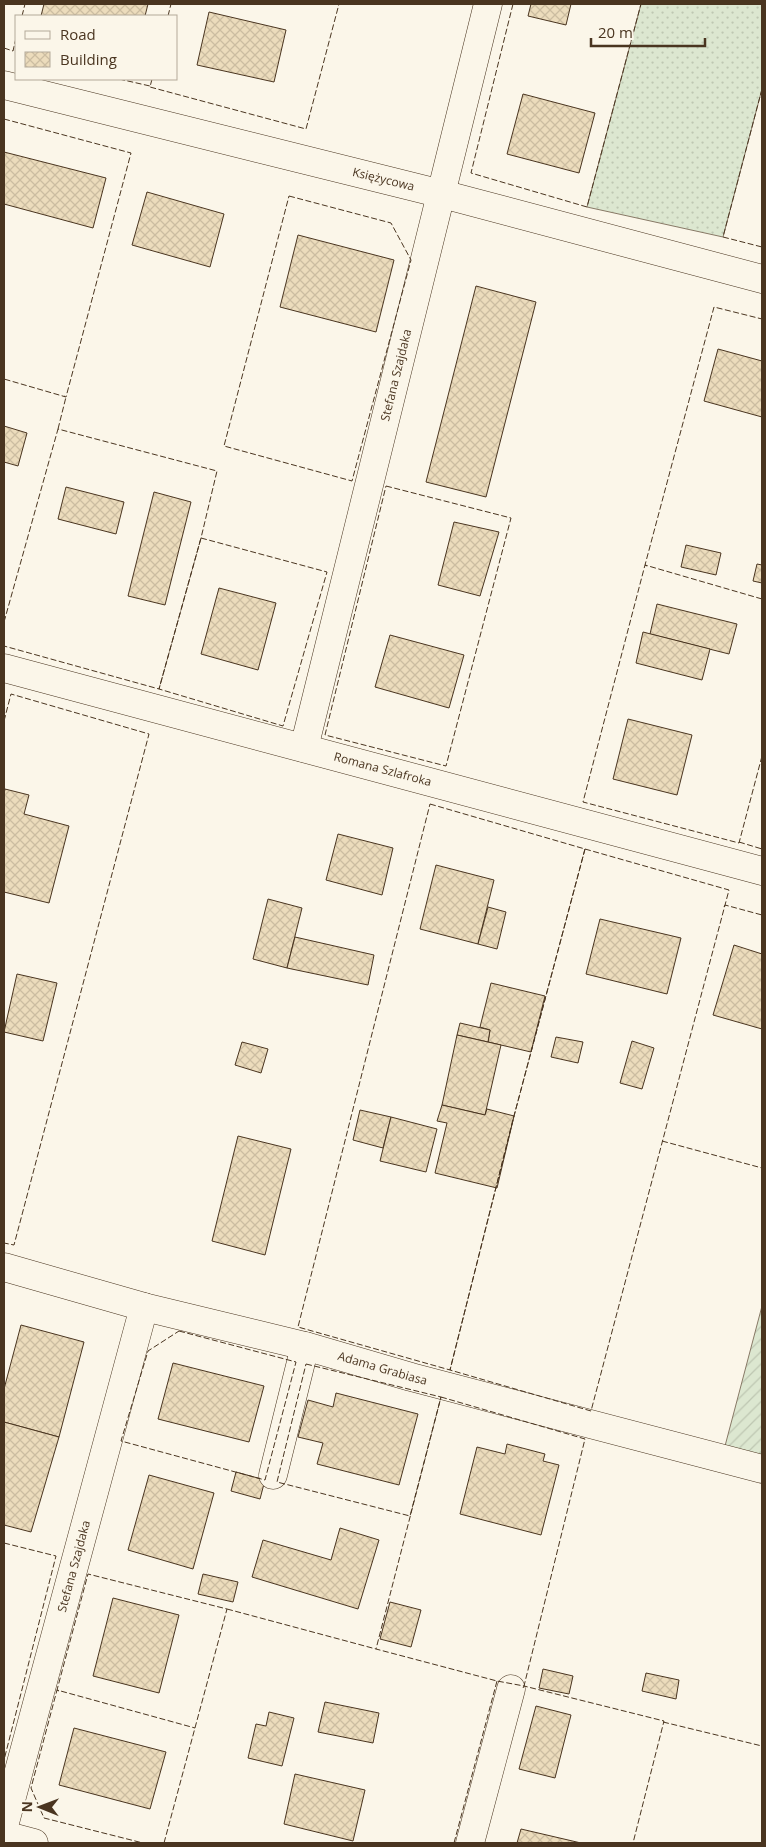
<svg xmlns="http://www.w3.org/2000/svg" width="766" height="1847" font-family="'Open Sans',sans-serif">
	<defs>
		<pattern id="grass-dots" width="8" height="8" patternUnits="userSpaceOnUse" patternTransform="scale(1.25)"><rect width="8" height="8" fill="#dce7d0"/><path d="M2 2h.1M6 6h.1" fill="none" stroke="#bec7b2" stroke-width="1.8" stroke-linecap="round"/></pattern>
		<pattern id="garden-furrows" width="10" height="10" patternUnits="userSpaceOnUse" patternTransform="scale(1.25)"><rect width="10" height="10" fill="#dce7d0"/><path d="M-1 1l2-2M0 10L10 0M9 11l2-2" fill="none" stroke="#bec7b2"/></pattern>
		<pattern id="building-cross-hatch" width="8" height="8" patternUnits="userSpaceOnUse" patternTransform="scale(1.25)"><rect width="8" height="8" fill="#ecdcbc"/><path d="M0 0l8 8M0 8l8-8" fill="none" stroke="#ccbda1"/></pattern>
	</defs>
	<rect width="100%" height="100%" fill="#fbf6e9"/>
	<path fill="url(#grass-dots)" stroke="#887966" d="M641,4H762V89L723,237L587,207Z"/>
	<path fill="url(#garden-furrows)" stroke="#887966" d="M762,1306V1456L725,1446Z"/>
	<g fill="url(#building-cross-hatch)" stroke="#4a3520">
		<path d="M44,4H148L145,16H41Z"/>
		<path d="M531,4H571L566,25L528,16Z"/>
		<path d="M209,12L286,30L274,82L197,65Z"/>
		<path d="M523,94L595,113L579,173L507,154Z"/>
		<path d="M4,152L106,178L93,228L4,204Z"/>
		<path d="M147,192L224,214L210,267L132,245Z"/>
		<path d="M298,235L394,260L376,332L280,307Z"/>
		<path d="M476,286L536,302L486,497L426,482Z"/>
		<path d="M718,349L762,361V417L704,401Z"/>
		<path d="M4,426L27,433L18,466L4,462Z"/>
		<path d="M66,487L124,502L116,534L58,519Z"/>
		<path d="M154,492L191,502L165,605L128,596Z"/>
		<path d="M454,522L499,532L480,596L438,585Z"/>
		<path d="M686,545L721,553L716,575L681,567Z"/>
		<path d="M757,564L762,565V583L753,581Z"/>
		<path d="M219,588L276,603L258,670L201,654Z"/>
		<path d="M657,604L737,624L729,654L650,634Z"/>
		<path d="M643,632L710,649L702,680L636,663Z"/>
		<path d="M390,635L464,655L449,708L375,687Z"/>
		<path d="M628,719L692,735L677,795L613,779Z"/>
		<path d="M5,789L29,795L24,814L69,826L49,903L4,892V794Z"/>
		<path d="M338,834L393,848L382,895L326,880Z"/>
		<path d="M436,865L494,880L478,944L420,929Z"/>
		<path d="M268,899L302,908L287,968L253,959Z"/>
		<path d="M488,907L506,912L497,949L478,944Z"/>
		<path d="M600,919L681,938L667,994L586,974Z"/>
		<path d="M295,937L374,955L368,985L287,968Z"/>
		<path d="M734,945L762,954V1029L713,1015Z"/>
		<path d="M17,974L57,983L43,1041L4,1032Z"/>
		<path d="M491,983L545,996L531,1052L488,1042L490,1030L480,1027Z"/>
		<path d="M460,1023L490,1030L488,1042L457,1035Z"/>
		<path d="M457,1035L501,1045L485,1115L442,1105Z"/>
		<path d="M556,1037L583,1042L578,1063L551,1057Z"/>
		<path d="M632,1041L654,1048L642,1089L620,1083Z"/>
		<path d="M242,1042L268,1049L261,1073L235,1065Z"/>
		<path d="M442,1105L485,1115L487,1109L514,1116L497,1188L435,1173L447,1123L437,1121Z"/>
		<path d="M360,1110L391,1117L383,1148L353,1140Z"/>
		<path d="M391,1117L437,1129L426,1172L380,1161Z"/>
		<path d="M238,1136L291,1149L265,1255L212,1241Z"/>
		<path d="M21,1325L84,1342L59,1437L4,1422V1389Z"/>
		<path d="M173,1363L264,1386L249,1442L158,1419Z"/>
		<path d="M336,1393L418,1414L399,1485L317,1464L323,1443L298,1437L308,1400L333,1407Z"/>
		<path d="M4,1422L59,1437L31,1532L4,1525Z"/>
		<path d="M507,1444L545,1454L543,1461L559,1465L541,1535L460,1514L477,1447L505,1454Z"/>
		<path d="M236,1472L265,1480L260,1499L231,1491Z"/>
		<path d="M149,1475L214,1493L193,1569L128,1550Z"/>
		<path d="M340,1528L379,1540L358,1609L252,1577L263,1540L331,1560Z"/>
		<path d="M203,1574L238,1582L233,1602L198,1594Z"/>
		<path d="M113,1598L179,1615L159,1693L93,1676Z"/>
		<path d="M390,1602L421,1610L411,1647L380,1639Z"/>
		<path d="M543,1669L573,1676L569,1694L539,1688Z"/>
		<path d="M646,1673L679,1680L676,1699L642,1691Z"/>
		<path d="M325,1702L379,1713L373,1743L318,1732Z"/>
		<path d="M536,1706L571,1715L555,1778L519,1769Z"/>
		<path d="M269,1712L294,1718L282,1766L248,1758L256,1724L266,1726Z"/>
		<path d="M74,1728L166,1752L150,1809L59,1785Z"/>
		<path d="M295,1774L365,1790L353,1841L284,1824Z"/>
		<path d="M521,1829L581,1843H517Z"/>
	</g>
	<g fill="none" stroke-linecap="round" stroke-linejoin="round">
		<defs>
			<g id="minor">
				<path id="s1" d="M4,85L442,194L762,279"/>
				<path id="s2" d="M4,668L762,871"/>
				<path id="s3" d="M304,748L488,4"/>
				<path id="s4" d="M4,1267L144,1307L305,1346L411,1377L762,1469"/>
				<path d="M273,1475L305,1346"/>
				<path id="s5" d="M4,1826L144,1307"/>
				<path d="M4,1835L34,1843"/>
				<path d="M470,1843L511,1689"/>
			</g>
		</defs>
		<use href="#minor" stroke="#4a3520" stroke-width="29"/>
		<use href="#minor" stroke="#fbf6e9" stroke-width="28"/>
		<g stroke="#4a3520" stroke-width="1" stroke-dasharray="6 2.5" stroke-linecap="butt">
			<path d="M513,4L471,173L587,207L641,4"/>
			<path d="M22,16L25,4"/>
			<path d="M168,16L171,4"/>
			<path d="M4,48L13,51L16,38"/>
			<path d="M119,79L150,86"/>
			<path d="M152,79L150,87L306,129L339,4"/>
			<path d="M762,89L723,237L762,247"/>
			<path d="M4,119L131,153L66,397L4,379"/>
			<path d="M289,196L391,223L411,260L352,481L224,446Z"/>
			<path d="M58,429L66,397L64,396"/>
			<path d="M386,486L511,518L446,766L325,735Z"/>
			<path d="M201,538L327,572L283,726L159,689Z"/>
			<path d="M647,566L645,565L714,307L762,319"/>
			<path d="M762,599L645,565L583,802L739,843L762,756"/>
			<path d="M4,622L58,429L217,471L201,538L159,689L4,646"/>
			<path d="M4,721L11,694L149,734L14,1245L4,1243"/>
			<path d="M430,804L585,849L514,1116L450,1370L298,1327Z"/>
			<path d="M739,842L762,849"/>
			<path d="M585,849L729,890L591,1411L450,1370L514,1116Z"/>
			<path d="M724,907L725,905L762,915"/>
			<path d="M662,1141L762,1168"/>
			<path d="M179,1331L296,1362L265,1480L121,1441L148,1351Z"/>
			<path d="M306,1364L441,1397L410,1516L277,1482Z"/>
			<path d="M441,1397L585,1439L524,1686L497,1681L376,1649Z"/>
			<path d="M4,1543L56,1556L4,1760"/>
			<path d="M227,1609L376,1649"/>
			<path d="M523,1688L524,1686L664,1721L633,1843"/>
			<path d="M59,1691L57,1690L31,1788L44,1818L143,1843"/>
			<path d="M663,1722L762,1746"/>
			<path d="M164,1843L227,1609L88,1574L57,1690L195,1728"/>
			<path d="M454,1843L497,1681L495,1680"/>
		</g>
	</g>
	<g text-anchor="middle" stroke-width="4" stroke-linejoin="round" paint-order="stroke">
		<g font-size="12" fill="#4a3520" stroke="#fbf6e9">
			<text dy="4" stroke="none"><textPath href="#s1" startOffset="391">Księżycowa</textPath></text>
			<text dy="4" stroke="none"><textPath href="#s3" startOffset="384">Stefana Szajdaka</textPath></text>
			<text dy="4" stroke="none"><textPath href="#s2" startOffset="392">Romana Szlafroka</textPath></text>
			<text dy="4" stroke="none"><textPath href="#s4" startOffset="392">Adama Grabiasa</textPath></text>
			<text dy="4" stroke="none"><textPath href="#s5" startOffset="269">Stefana Szajdaka</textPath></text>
		</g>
	</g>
	<rect width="766" height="1847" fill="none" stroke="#4a3520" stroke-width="10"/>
	<rect x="15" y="15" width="162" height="65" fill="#fbf6e9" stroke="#b4a999"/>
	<rect x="25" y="31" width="25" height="8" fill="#fbf6e9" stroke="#b4a999"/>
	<text x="60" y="40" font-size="15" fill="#4a3520">Road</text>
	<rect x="25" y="52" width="25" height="15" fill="url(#building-cross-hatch)" stroke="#b4a999"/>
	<text x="60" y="65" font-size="15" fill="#4a3520">Building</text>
	<g transform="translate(40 1807) rotate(271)" stroke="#fbf6e9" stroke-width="4" paint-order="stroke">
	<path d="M0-4L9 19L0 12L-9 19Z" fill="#4a3520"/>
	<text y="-8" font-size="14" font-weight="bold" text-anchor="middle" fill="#4a3520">N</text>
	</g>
	<path d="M591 38v8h114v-8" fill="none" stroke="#4a3520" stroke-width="2.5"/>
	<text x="598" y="38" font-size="15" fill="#4a3520" stroke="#fbf6e9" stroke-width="4" paint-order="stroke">20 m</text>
</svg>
